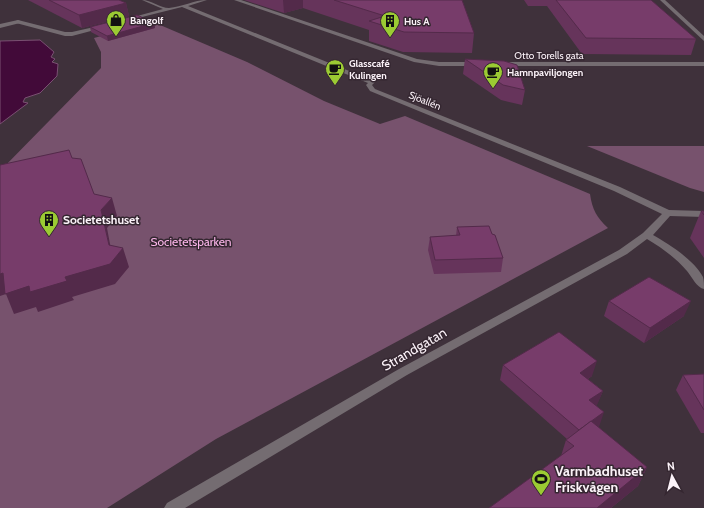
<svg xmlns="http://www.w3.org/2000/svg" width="704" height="508" font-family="Cabin,sans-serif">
	<rect width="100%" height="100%" fill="#3f313b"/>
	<g fill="#77526d">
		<path d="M153,22L247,62L324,101L380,124L405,116L590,194C592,209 597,218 608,228L216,439L107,508H0V171L101,68V52L94,38Z"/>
		<path d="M587,146H704V192L690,188Z"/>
	</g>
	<path fill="#420a39" stroke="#7a5072" d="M40,40L54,52L51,57L55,59L52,62L58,64L57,76L40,93L25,98L23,102L28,103L0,124V41Z"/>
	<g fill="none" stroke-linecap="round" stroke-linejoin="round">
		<path fill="#746c71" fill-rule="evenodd" d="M18,20L20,21V23L0,28V24Z"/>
		<g fill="#746c71" fill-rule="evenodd">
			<path d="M142,0C151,0 160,8 169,8C182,7 194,0 207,0L188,6L374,81L375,82L372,85L375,89L620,187L669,210L704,211V217L670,216L653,235C669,244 694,260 703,277C704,280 704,286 704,289C697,288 692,277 687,271C676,258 662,248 647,239L627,254L407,375L185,508H164L167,503L399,369L619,250L643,233L662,214L614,191L370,91L366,85L368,83L182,7L126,21V19L163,9Z"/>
			<path d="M234,0H241L417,59L439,62H478L481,64L478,66H439L414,62Z"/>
			<path d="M18,20L65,32H72L103,25L106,27L72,36H65L16,23V21Z"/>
			<path d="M704,62V66H502L499,64L502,62Z"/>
		</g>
		<path fill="#746c71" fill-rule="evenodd" d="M660,0H665L704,36V41Z"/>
	</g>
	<g fill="#66345b">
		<path d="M28,0H119L126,3L129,16L82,28Z"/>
		<path d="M244,0H462L474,33L472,53L403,52L369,41V30L303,8L284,13Z"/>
		<path d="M524,0H651L696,39L691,55L582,54L547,6H528Z"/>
		<path d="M154,23L155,28L108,41L91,32L90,27Z"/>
		<path d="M465,59L525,90L522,105L501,100L463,74Z"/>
		<path d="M701,211H704V258L690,238Z"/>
		<path d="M457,227L492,234L503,258L501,272L434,274L428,250L430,237L456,236Z"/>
		<path d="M609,301L684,316L644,343L604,316Z"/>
		<path d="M503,365L592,376L588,379L603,391L596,406L598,427L647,467L638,486L611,508H489L561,456L566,440L567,439L500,380Z"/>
		<path d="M704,374V433H701L676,390L683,375Z"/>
	</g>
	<g fill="#532a4a">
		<path d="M283,0H303V8L284,13Z"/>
		<path d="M126,3L129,16L82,28L79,15Z"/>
		<path d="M154,23L155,28L108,41L107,36Z"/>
		<path d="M112,198L117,216L107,228L113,260L123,248L129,267L115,284L72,297L74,300L38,312L36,307L14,314L6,294L0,296V274L3,273L29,286L65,277L109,245L101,210Z"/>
		<path d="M691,301L684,316L644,343L650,328Z"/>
		<path d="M597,361L592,376L575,388L580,373Z"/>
		<path d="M603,391L597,405L584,415L589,400Z"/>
		<path d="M604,412L599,427L575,445L580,430Z"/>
		<path d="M647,467L638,486L611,508H597Z"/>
	</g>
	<g fill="#773c6a" stroke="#532a4a">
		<path d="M49,0H119L126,3L79,15Z"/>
		<path d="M334,0H462L474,33L404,32L369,21L385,16Z"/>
		<path d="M556,0H651L696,39L586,38Z"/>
		<path d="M137,15L154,23L107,36L90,27Z"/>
		<path d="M465,59L504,61L517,65L525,90L503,85Z"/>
		<path d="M69,150L72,158L81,159L94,194L112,198L101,210L109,245L123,248L110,264L65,277L67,281L30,292L29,286L5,294L3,273L0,274V165Z"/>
		<path d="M701,211H704V215Z"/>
		<path d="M489,226L492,234L495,235L503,258L435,260L430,237L460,235L457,227Z"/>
		<path d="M649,277L691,301L650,328L609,301Z"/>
		<path d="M559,332L597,361L580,373L603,391L589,400L604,412L579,430L503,365Z"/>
		<path d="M704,374V410L683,375Z"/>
		<path d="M591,421L647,467L597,508H489L574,446L566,440Z"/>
	</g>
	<defs>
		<symbol id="shop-pin" viewBox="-11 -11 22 30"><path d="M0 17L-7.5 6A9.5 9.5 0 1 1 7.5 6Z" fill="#9bcb33" stroke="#352731"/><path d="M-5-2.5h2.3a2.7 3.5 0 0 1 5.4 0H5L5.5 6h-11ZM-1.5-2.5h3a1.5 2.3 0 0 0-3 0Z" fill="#111"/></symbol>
		<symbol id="building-pin" viewBox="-11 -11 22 30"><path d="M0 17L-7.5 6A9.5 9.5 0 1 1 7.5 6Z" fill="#9bcb33" stroke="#352731"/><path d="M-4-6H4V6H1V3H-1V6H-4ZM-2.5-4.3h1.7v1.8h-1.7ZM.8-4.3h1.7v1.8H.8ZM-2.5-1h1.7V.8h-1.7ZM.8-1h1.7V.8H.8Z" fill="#111"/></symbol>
		<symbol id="cafe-pin" viewBox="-11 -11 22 30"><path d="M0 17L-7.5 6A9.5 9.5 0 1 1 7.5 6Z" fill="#9bcb33" stroke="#352731"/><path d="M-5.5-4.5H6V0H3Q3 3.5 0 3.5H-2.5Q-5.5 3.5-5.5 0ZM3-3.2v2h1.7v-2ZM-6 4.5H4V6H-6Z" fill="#111"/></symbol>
		<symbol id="stadium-pin" viewBox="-11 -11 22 30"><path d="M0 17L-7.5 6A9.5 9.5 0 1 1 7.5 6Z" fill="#9bcb33" stroke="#352731"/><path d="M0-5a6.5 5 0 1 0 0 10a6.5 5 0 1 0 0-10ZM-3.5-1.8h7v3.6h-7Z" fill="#111"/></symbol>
	</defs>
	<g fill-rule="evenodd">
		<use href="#shop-pin" x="105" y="9" width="22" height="30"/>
		<use href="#building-pin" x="379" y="10" width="22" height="30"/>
		<use href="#cafe-pin" x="324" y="58" width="22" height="30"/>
		<use href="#cafe-pin" x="482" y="61" width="22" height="30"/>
		<use href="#building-pin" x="38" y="209" width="22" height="30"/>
		<use href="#stadium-pin" x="530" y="468" width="22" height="30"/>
	</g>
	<g text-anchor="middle" stroke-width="3" stroke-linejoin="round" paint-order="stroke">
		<g font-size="10" font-weight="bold" fill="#fbf2f8" stroke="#352731" text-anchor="start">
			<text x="130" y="24">Bangolf</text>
			<text x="404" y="25">Hus A</text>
			<text x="349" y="67">Glasscafé<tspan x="349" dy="12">Kulingen</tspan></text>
			<text x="507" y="76">Hamnpaviljongen</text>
		</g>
		<g font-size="10" fill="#fbf2f8" stroke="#352731">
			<text x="549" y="59">Otto Torells gata</text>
			<text transform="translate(425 100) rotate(22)" y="4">Sjöallén</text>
		</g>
		<g font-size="12" font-weight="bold" fill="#fbf2f8" stroke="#352731" text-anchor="start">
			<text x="63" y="224">Societetshuset</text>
		</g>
		<g font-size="12" fill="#fdb6eb" stroke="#352731">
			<text x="191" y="246">Societetsparken</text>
		</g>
		<g font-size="14" fill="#fbf2f8" stroke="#352731">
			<text transform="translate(414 349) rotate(-30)" y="5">Strandgatan</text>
		</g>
		<g font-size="14" font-weight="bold" fill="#fbf2f8" stroke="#352731" text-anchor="start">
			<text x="555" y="476">Varmbadhuset<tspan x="555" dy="16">Friskvågen</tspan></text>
		</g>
	</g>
	<g transform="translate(672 476) rotate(353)" stroke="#352731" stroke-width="3" paint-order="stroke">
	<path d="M0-3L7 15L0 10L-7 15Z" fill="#fbf2f8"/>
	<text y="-6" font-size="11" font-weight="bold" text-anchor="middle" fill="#fbf2f8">N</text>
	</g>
</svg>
